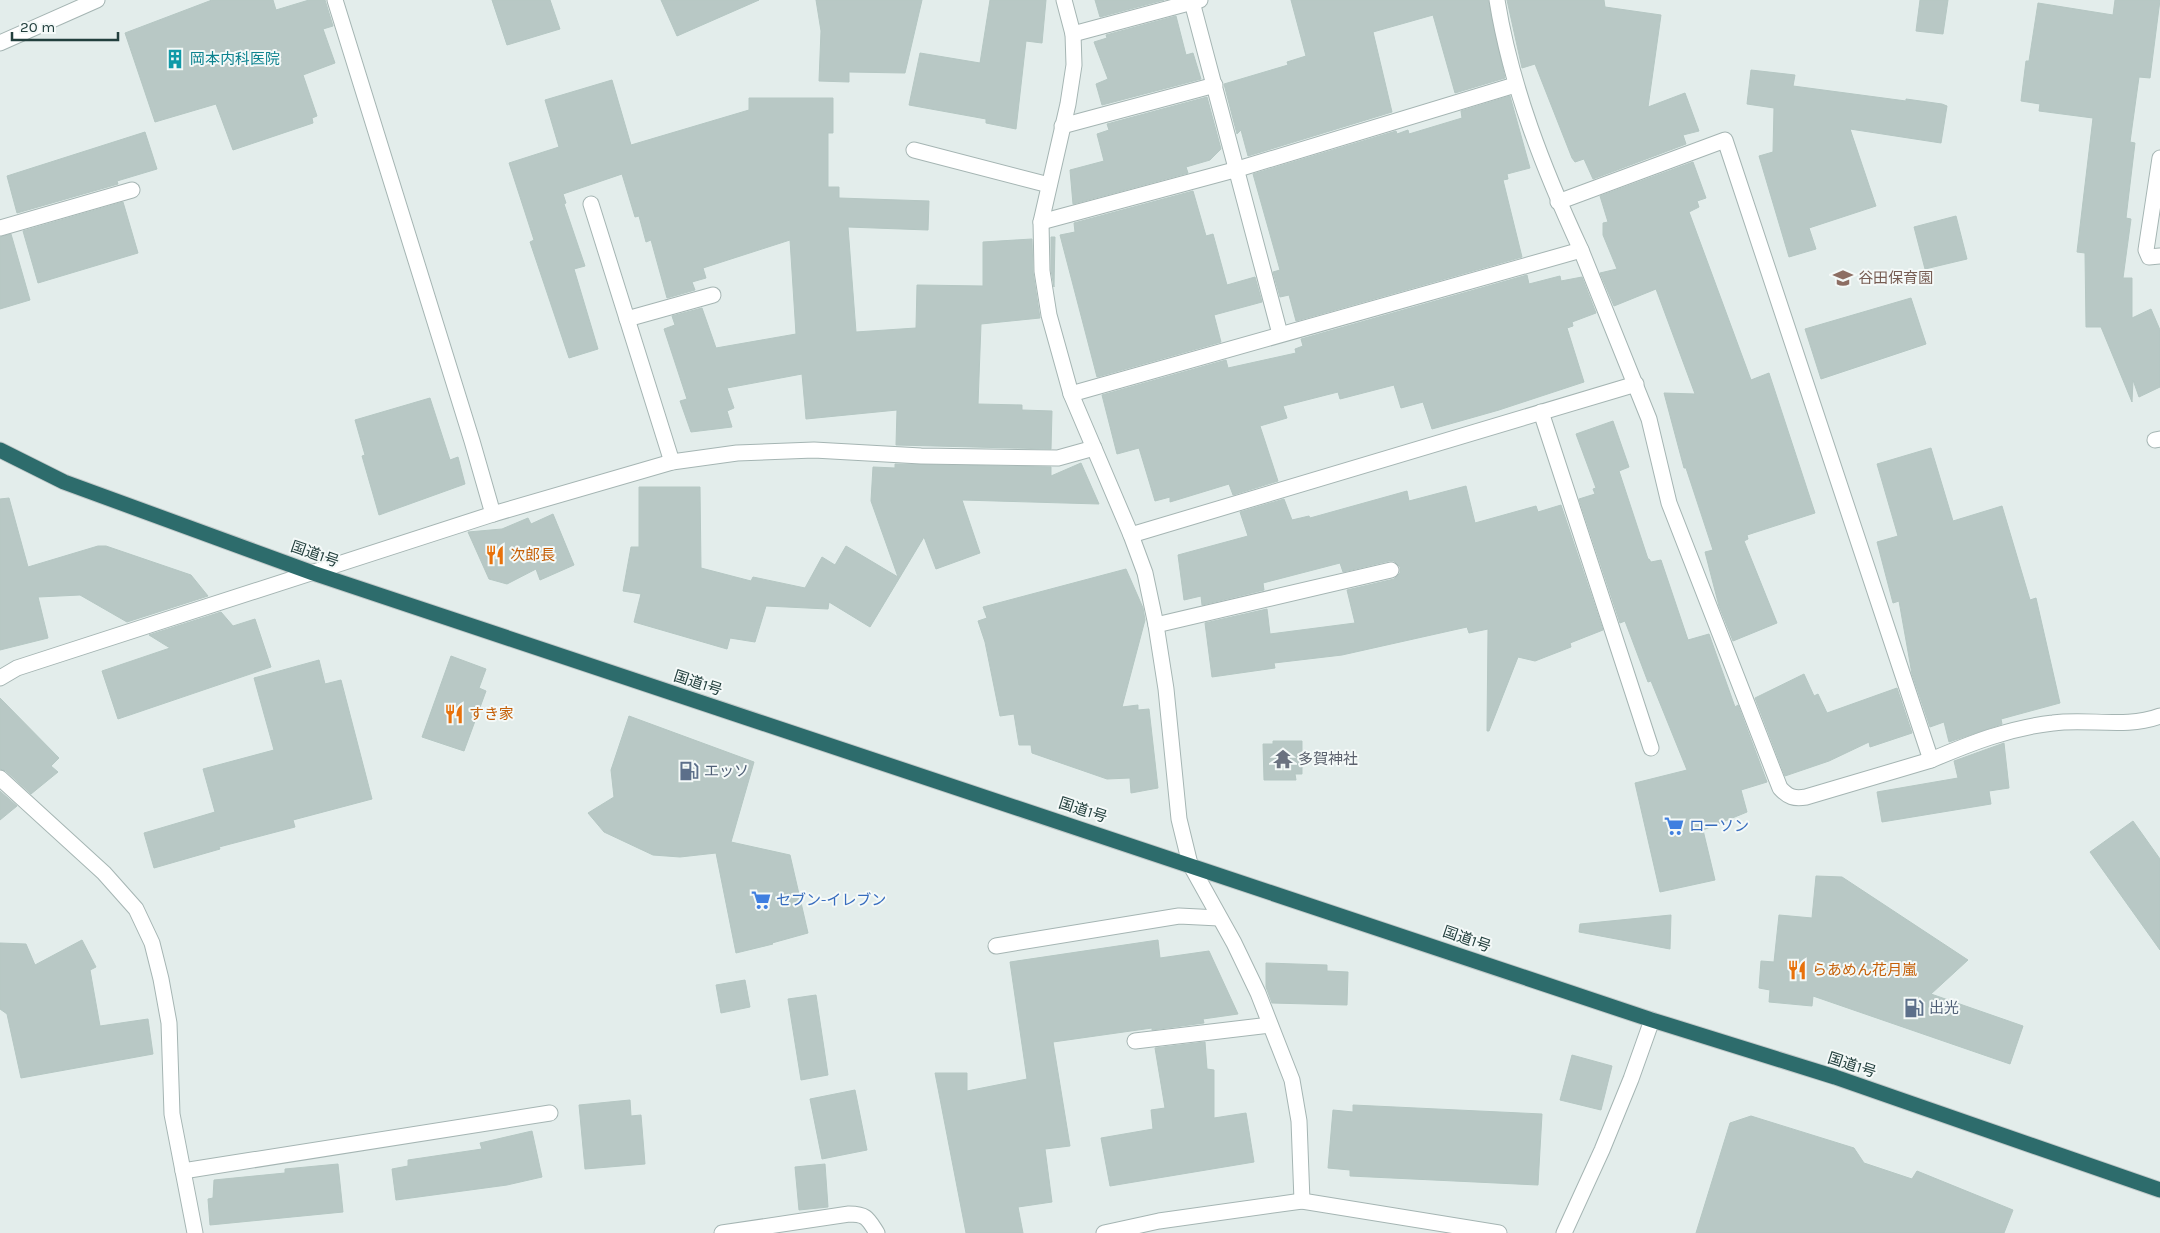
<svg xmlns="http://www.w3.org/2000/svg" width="2160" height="1233" font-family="Karla,'Noto Sans JP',sans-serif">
	<rect width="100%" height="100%" fill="#e3edeb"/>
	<g fill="#b8c8c5" stroke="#b5c7c3">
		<path d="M212,0H273L276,10L309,0H325L333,26L323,29L335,63L303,75L317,116L312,118L313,123L233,150L216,104L155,122L125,33Z"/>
		<path d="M492,0H550L560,29L507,45Z"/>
		<path d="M661,0H759L677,36Z"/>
		<path d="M816,0H922L905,73L849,72V82L819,81L821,31Z"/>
		<path d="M990,0H1046L1042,43L1026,41L1016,129L986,123V119L909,105L920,53L980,63Z"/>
		<path d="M1095,0H1164L1100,17Z"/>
		<path d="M1291,0H1488L1505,78L1455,93L1433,15L1373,32L1392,112L1248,156L1241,130L1237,134L1224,84L1288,65L1287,62L1306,56Z"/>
		<path d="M1507,0H1604L1605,7L1661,15L1648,107L1685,93L1699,131L1683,135L1686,144L1593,179L1584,159L1575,162L1572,158L1535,64L1522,68Z"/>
		<path d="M1920,0H1948L1943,34L1916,31Z"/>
		<path d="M2115,0H2160L2150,78L2139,77L2130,142L2135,143L2128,201L2126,218L2131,219L2123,278H2132V318L2151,309L2160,330V387L2139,397L2133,380L2132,402L2101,327H2086L2085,253L2077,252L2093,118L2039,111L2040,104L2021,101L2026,61H2029L2038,3L2113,15Z"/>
		<path d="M1176,16L1186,55L1193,53L1201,79L1102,105L1096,84L1108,79L1094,42L1107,38L1106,35Z"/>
		<path d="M1751,70L1795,75L1793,86L1906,101V99L1942,104L1947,106L1941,143L1850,129L1876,206L1809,228L1816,249L1789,257L1759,156L1773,152L1774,108L1747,104Z"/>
		<path d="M612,80L631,145L749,110V98H833V133H828V187H839V198L929,201L928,230L848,227L856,332L916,328L917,285L983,286V242L1032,239L1033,272L1040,318L981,324L978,404L1022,405V410L1052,411L1051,449L896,445L897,410L806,419L802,374L727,388L734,408L727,411L732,427L691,432L680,401L687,399L664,329L675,325L672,316L702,308L716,348L796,334L790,240L703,268L706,278L692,282L695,290L667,298L651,240L646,242L639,216L635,217L622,174L563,194L566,203L564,204L585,266L574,269L598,349L569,358L530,242L534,240L509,163L559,147L545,100Z"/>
		<path d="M1510,96L1530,168L1507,174L1508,179L1503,180L1522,257L1296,321L1289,295L1280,297L1273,272L1280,270L1253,174L1396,131L1397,134L1408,130L1409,134L1462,118L1461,111Z"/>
		<path d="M1207,97L1221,149L1210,160L1186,167L1188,173L1073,204L1070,170L1104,161L1097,134L1109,130L1107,124Z"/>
		<path d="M145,132L157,169L117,181L118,184L17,213L7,176Z"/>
		<path d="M1693,162L1706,198L1697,201L1699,207L1689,212L1751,380L1769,373L1815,513L1747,535L1748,539L1744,541L1777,623L1733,641L1719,606L1705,552L1713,550L1686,468H1684L1664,393L1695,394L1656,289L1614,306L1600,273L1617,269L1603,235V223L1608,222L1600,196Z"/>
		<path d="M1193,191L1206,236L1213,234L1227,285L1255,277L1262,302L1214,315L1221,342L1097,377L1060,235L1075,232L1074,223Z"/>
		<path d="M123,202L138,253L38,283L23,231Z"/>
		<path d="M1956,216L1967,259L1925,269L1914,227Z"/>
		<path d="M11,234L30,300L0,309V237Z"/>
		<path d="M1051,237H1055L1054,287L1051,270Z"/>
		<path d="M1527,275L1529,284L1560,276L1561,281L1582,277L1596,313L1572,322L1573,326L1567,328L1584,382L1499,410L1432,429L1423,402L1401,408L1394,385L1340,399L1338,392L1283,406L1287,418L1260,426L1278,481L1233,495L1229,484L1170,502V497L1155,501L1139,448L1117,454L1102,395L1226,360L1228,368L1296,353L1295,349L1303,346L1301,339Z"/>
		<path d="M1911,298L1926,344L1821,379L1805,329Z"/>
		<path d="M430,398L450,460L458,457L465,484L379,515L362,456L365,455L355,420Z"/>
		<path d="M1613,421L1629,467L1619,471L1648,559H1649L1651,562L1661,560L1688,640L1709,634L1735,707L1738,705L1767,782L1741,790L1747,812L1703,830L1715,880L1660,892L1635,783L1687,770L1651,681L1648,682L1625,621L1620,623L1579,499L1595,494L1593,489L1596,488L1576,434Z"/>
		<path d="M1931,448L1953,521L2002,506L2030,600L2036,598L2060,703L2001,719L2002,724L1949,742L1944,722L1930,727L1912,674L1899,601L1893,603L1877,542L1898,536L1877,464Z"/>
		<path d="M1081,463L1099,504L962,500L980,553L936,569L924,537L870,627L829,602L828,609L766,606L755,642L730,638L727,649L634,622L641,594L623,591L631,547H639V487H700L701,568L751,581L753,577L805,588L822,557L835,565L846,546L898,577L871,501L873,467L895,468V464L1051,467V476Z"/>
		<path d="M1466,486L1475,523L1536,506L1538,512L1561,505L1603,630L1570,643L1571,647L1535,661L1518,657L1489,731H1487L1488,629L1469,633L1467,627L1342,655L1274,663L1275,668L1212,677L1205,623L1267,609L1270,634L1355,623L1347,590L1394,579L1400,573V567L1394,561H1389L1343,572L1340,563L1263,583L1264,590L1202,605L1201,596L1184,600L1178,555L1248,536L1240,512L1284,499L1292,520L1309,516L1310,518L1407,491L1409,501Z"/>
		<path d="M9,498L28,567L98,546H106L191,575L208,596L127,622L80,595L38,597L48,638L0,650V499Z"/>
		<path d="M553,514L574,565L540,580L536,569L507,584L489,579L468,532L502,529L528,518L531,524Z"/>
		<path d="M1126,569L1143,608L1145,620L1122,707L1138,705V710L1149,709L1158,788L1131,793L1130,778L1107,779L1032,753L1031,745H1019L1014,714L1000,716L985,642L978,621L987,618L983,607Z"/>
		<path d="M221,612L233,626L255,619L271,667L118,719L102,671L170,648L149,635Z"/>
		<path d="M451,656L486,669L479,688L486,691L464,751L422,737Z"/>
		<path d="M319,660L325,684L341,680L372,799L293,820L295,827L219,847L220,849L154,868L144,833L215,812L203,769L274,750L254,678Z"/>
		<path d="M1804,674L1814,696L1818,694L1827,713L1897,688L1912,733L1870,747L1869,742L1829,761L1785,776L1755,698Z"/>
		<path d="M0,698L59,758L51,766L58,772L31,794L6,771L0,769Z"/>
		<path d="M629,716L754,762L731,842L790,855L808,933L772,943L773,944L736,953L716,853L680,857L653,855L604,832L588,813L614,797L611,770Z"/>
		<path d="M1273,741H1302V774H1295L1296,780H1264L1263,744H1273Z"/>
		<path d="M2004,743L2009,788L1989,791L1991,804L1882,822L1877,792L1958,778L1954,761Z"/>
		<path d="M0,791L17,806L0,820Z"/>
		<path d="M2133,821L2160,859V950L2090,852Z"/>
		<path d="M1816,876L1842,877L1968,960L1931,994L2023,1026L2010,1064L1813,996L1812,1006L1769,1002L1770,990L1759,988L1761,961L1774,962L1779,915L1812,918Z"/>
		<path d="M1671,915L1670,949L1579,932L1580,924Z"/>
		<path d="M82,940L96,967L90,970L100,1026L148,1019L153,1054L21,1078L7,1014L0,1009V943L26,944L35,965Z"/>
		<path d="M1158,940L1160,958L1209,951L1238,1014L1203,1019L1204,1023L1152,1030V1028L1053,1042L1070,1146L1045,1149L1052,1202L1018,1207L1023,1233H966L935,1073H967V1091L1027,1079L1010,962Z"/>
		<path d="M1266,963L1327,965V971L1348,972L1347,1005L1272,1003L1266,987Z"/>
		<path d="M745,980L750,1007L721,1013L716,985Z"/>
		<path d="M816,995L828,1075L801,1080L788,999Z"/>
		<path d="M1205,1042L1207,1069L1214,1070V1118L1246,1113L1254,1162L1110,1186L1101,1138L1153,1129L1151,1110L1165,1108L1155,1048Z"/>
		<path d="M1572,1055L1612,1066L1601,1110L1560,1100Z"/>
		<path d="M855,1090L867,1150L822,1159L810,1099Z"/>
		<path d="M630,1100L631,1116L641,1115L645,1164L585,1169L579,1105Z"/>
		<path d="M1353,1105L1542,1114L1538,1185L1350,1176V1170L1328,1168L1333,1110L1353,1112Z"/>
		<path d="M1751,1116L1854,1148L1864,1163L1912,1179L1917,1171L2013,1210L2004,1233H1696L1730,1123Z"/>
		<path d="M532,1131L542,1177L507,1185L396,1200L392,1169L408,1166V1160L482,1149L480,1143Z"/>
		<path d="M338,1164L343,1212L210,1225L208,1199L213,1198L214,1180L285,1173V1169Z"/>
		<path d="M825,1164L828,1207L799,1210L795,1167Z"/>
	</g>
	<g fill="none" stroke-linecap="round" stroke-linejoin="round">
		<defs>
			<g id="minor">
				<path d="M335,0L472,441L493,514"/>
				<path d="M1064,0L1073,34L1074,65L1068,104L1041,222L1042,271L1049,315L1071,394L1131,535L1145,573L1156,625L1166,689L1179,819L1190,864L1234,943L1258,993L1292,1080L1299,1121L1302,1201"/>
				<path d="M1192,2L1280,334"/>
				<path d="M1073,34L1200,0"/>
				<path d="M0,43L97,0"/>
				<path d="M1062,126L1215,85"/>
				<path d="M914,150L1049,185"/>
				<path d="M2160,158L2146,250L2149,257L2160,256"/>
				<path d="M1558,202L1725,140L1931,760C1971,743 2009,728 2053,723C2088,718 2126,729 2160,716"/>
				<path d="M591,204L672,462"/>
				<path d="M1041,222L1238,169L1515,85"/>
				<path d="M0,228L132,190"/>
				<path d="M1581,250L1649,419L1669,503L1780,788C1788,797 1794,799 1806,797L1931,760"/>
				<path d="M627,319L713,295"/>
				<path d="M1071,394L1581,250C1544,170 1511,87 1497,0"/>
				<path d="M1541,412L1651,748"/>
				<path d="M2155,440L2160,439"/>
				<path d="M1131,535L1636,384"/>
				<path d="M1156,625L1391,570"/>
				<path d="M0,678L17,668L493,514L672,462L737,453L814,450L921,456L1058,458L1094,448"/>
				<path d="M0,778L104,873L136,909L152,943L161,979L169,1023L172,1114L195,1233"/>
				<path d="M996,946L1179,916L1219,918"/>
				<path d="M1135,1041L1270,1025"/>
				<path d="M183,1171L550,1113"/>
				<path d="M722,1233L849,1214C867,1214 868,1219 877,1233"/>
				<path d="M1104,1233L1159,1221L1302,1201L1499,1233"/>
				<path d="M1564,1233L1602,1150L1631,1079L1652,1020"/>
			</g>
			<path id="highway" d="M0,450L64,482L313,573L1652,1020L1835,1077L2160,1190"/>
		</defs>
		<use href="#minor" stroke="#a5b5b3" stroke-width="17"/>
		<use href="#highway" stroke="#c1c9c9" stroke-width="17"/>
		<use href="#minor" stroke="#fff" stroke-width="15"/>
		<use href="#highway" stroke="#2d6c6c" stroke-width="15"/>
	</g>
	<defs>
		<symbol id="building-bare" viewBox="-9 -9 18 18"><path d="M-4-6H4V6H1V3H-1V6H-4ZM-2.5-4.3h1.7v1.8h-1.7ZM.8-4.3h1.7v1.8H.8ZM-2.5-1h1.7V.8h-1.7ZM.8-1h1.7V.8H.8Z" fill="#0f9aa8" stroke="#f4f9f8" stroke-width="2.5" paint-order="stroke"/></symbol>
		<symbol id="school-bare" viewBox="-9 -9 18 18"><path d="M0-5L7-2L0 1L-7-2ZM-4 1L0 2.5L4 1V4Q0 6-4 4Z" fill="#8d6e63" stroke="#f4f9f8" stroke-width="2.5" paint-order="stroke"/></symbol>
		<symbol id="restaurant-bare" viewBox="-9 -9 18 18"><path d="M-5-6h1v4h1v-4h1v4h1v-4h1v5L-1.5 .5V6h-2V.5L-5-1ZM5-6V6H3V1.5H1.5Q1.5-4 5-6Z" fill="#e8710a" stroke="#f4f9f8" stroke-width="2.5" paint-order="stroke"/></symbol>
		<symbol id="temple-bare" viewBox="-9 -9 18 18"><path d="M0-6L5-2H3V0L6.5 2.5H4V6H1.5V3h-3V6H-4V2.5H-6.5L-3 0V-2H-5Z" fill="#6b7280" stroke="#f4f9f8" stroke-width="2.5" paint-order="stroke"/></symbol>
		<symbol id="fuel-bare" viewBox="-9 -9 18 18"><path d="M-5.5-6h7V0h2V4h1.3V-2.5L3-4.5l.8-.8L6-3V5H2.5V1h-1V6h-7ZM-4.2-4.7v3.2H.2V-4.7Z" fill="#5c6f8a" stroke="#f4f9f8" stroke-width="2.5" paint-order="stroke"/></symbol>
		<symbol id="supermarket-bare" viewBox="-9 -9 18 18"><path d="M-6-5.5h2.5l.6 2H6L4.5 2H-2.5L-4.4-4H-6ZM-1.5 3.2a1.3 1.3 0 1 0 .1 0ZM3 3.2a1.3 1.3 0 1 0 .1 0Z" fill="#3f7fe0" stroke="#f4f9f8" stroke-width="2.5" paint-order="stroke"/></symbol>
	</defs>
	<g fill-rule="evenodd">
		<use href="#building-bare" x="161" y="45" width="28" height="28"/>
		<use href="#school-bare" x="1829" y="264" width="28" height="28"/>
		<use href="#restaurant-bare" x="481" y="541" width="28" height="28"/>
		<use href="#restaurant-bare" x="440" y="700" width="28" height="28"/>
		<use href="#temple-bare" x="1269" y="745" width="28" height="28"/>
		<use href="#fuel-bare" x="675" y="757" width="28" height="28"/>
		<use href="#supermarket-bare" x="1660" y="812" width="28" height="28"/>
		<use href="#supermarket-bare" x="747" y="886" width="28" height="28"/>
		<use href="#restaurant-bare" x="1783" y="956" width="28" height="28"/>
		<use href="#fuel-bare" x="1900" y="994" width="28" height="28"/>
	</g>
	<g text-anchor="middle" stroke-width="4" stroke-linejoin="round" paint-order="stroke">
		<g font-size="15" fill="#0d838f" stroke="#f4f9f8" text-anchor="start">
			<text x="190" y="64">岡本内科医院</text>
		</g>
		<g font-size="15" fill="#785e54" stroke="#f4f9f8" text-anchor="start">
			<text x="1858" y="283">谷田保育園</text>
		</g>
		<g font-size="15" fill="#223f3d" stroke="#f4f9f8">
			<text transform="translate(315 554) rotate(19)" y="5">国道1号</text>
			<text transform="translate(698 683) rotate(18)" y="5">国道1号</text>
			<text transform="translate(1083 810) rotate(18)" y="5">国道1号</text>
			<text transform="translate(1467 939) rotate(19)" y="5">国道1号</text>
			<text transform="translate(1852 1065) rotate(18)" y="5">国道1号</text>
		</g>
		<g font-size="15" fill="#c56008" stroke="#f4f9f8" text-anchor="start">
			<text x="510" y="560">次郎長</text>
			<text x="469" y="719">すき家</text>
			<text x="1812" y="975">らあめん花月嵐</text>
		</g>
		<g font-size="15" fill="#5b616d" stroke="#f4f9f8" text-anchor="start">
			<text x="1298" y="764">多賀神社</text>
		</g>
		<g font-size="15" fill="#4e5e75" stroke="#f4f9f8" text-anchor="start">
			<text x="704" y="776">エッソ</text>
			<text x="1929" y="1013">出光</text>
		</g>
		<g font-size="15" fill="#366cbe" stroke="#f4f9f8" text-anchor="start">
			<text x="1689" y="831">ローソン</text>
			<text x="776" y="905">セブン-イレブン</text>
		</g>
	</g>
	<path d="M12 32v8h106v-8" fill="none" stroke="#223f3d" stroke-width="2.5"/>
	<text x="20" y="32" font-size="15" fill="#223f3d" stroke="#f4f9f8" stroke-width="4" paint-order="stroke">20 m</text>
</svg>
